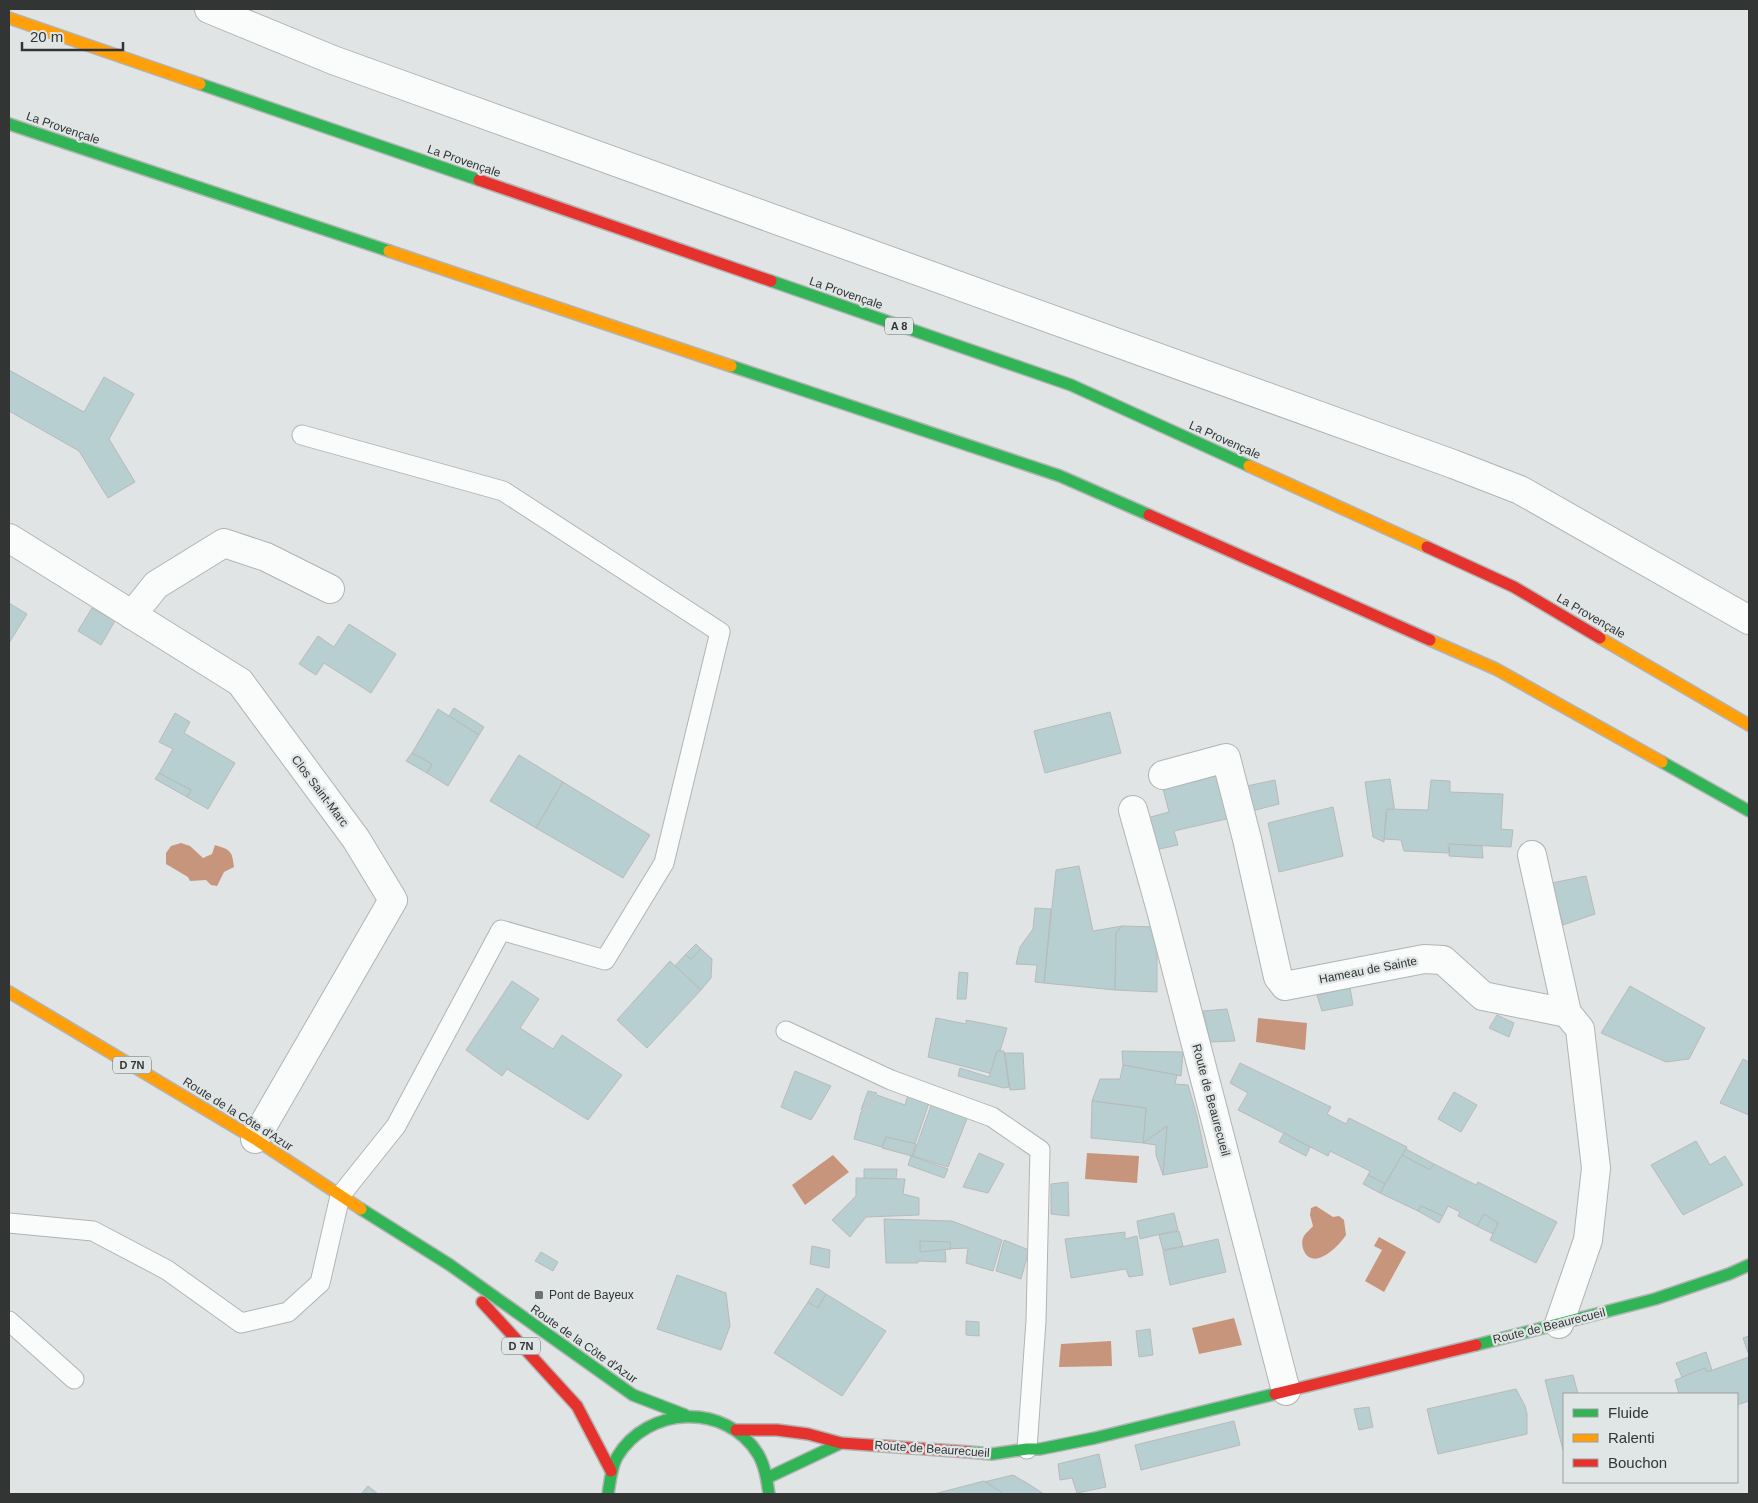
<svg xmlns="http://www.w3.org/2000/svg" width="1758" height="1503" font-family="Arial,sans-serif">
	<rect width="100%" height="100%" fill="#e1e4e4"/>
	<g fill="#c7947c">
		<path d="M181,843L190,846L203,858L212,854L215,845C231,850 232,851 234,867L224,872L217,886L211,885L206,880L190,881L188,877L166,864V853L171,846Z"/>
		<path d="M1258,1018L1307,1023L1305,1050L1256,1042Z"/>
		<path d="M1087,1153L1139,1156L1137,1183L1085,1179Z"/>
		<path d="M833,1155L849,1172L805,1205L792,1185Z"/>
		<path d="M1316,1206L1333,1217L1339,1216L1344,1220L1346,1235C1340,1244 1329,1255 1319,1258C1306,1262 1300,1247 1303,1238C1305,1233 1310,1230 1313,1226L1310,1215L1311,1208Z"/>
		<path d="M1379,1237L1406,1252L1384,1292L1365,1281L1382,1250L1374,1246Z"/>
		<path d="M1234,1318L1242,1345L1199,1354L1192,1328Z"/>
		<path d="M1111,1341L1112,1366L1059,1367L1061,1344Z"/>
	</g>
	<g fill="#b7cfd1" stroke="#b8baba">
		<path d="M9,370L84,412L104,377L134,394L109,439L135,482L108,498L79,451L9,411L10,403H9Z"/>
		<path d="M9,603L27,614L9,643Z"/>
		<path d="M92,608L115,621L101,645L78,631Z"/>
		<path d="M349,624L396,654L371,693L324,663L316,675L299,664L318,636L334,647Z"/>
		<path d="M454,708L484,727L479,735L449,716Z"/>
		<path d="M438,709L479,735L448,786L427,773L432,764L412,753Z"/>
		<path d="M1110,712L1121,753L1045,773L1034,731Z"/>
		<path d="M175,713L190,722L184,733L235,763L208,809L187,797L191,790L159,773L173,749L159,742Z"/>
		<path d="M412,753L432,764L427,773L406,761Z"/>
		<path d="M519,755L563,782L536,828L490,801Z"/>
		<path d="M1221,769L1235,817L1174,831L1178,845L1155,850L1147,818L1169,812L1162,785Z"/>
		<path d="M159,773L191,790L187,797L155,779Z"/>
		<path d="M1390,779L1395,813L1386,812L1384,842L1373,837L1365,782Z"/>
		<path d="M1275,780L1279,804L1248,812L1242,787Z"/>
		<path d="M1431,780L1450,781V792L1503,794L1501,829L1513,830L1511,847L1448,844L1449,853L1404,851L1401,840L1384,839L1387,809L1428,810Z"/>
		<path d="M563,782L650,835L623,878L536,828Z"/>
		<path d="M1333,807L1343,856L1279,872L1268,823Z"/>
		<path d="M1450,844L1482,846L1483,858L1449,856Z"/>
		<path d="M1079,866L1093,931L1122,926L1116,933L1115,990L1044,983L1056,870Z"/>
		<path d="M1586,876L1595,914L1563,925L1552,883Z"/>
		<path d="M1035,908L1051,909L1044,983L1035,982L1037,965L1016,964L1020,947L1033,929Z"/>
		<path d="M1122,926L1157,927V992L1115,990L1116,933Z"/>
		<path d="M696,944L701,949L691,959L685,955Z"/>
		<path d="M701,949L712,959L711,978L701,990L675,966L685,955L691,959Z"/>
		<path d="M670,961L701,990L647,1048L617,1020Z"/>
		<path d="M959,972L968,973L966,999H957Z"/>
		<path d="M512,981L539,999L520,1028L553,1049L562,1035L622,1075L588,1120L507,1069L502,1076L466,1050Z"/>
		<path d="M1630,986L1705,1028L1689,1059L1666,1062L1601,1033Z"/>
		<path d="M1350,988L1353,1005L1322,1011L1317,995Z"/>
		<path d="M1227,1009L1235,1041L1210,1042L1203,1011Z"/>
		<path d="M1497,1015L1514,1023L1509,1037L1489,1028Z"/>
		<path d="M936,1018L966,1024V1020L1007,1028L993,1074L928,1057Z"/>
		<path d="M997,1051H1004L1009,1087L1004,1088L958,1076L960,1068L989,1077Z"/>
		<path d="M1122,1051L1183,1052L1181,1076L1123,1065Z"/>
		<path d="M1005,1053H1023L1025,1089L1010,1090Z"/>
		<path d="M1743,1059L1749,1062V1115L1720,1103Z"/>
		<path d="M1240,1063L1331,1107L1327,1114L1346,1124L1349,1118L1407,1147L1385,1184L1368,1175L1370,1171L1330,1151L1328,1156L1238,1110L1248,1093L1230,1083Z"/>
		<path d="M1123,1065L1177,1075L1175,1084L1188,1085L1197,1116L1208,1167L1163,1175L1167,1126L1143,1143L1146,1108L1092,1101L1100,1079H1120Z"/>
		<path d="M795,1071L831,1086L811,1120L781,1107Z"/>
		<path d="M868,1091L877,1093L861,1110Z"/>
		<path d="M1454,1092L1477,1105L1461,1132L1438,1119Z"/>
		<path d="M877,1095L905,1105L908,1095L929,1103L915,1144L886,1137L882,1147L854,1139L861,1112Z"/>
		<path d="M933,1100L970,1111L948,1167L913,1156Z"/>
		<path d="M1092,1101L1146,1108L1143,1143L1091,1138Z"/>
		<path d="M1167,1126L1163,1175L1156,1155V1145L1143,1143Z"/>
		<path d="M1284,1133L1310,1147L1306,1156L1279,1142Z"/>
		<path d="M886,1137L916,1144L912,1156L882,1148Z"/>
		<path d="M1696,1141L1710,1165L1725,1156L1743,1185L1683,1215L1651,1165Z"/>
		<path d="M1406,1149L1434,1164L1430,1170L1402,1155Z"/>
		<path d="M979,1153L1004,1164L988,1193L963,1187Z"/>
		<path d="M1402,1155L1430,1170L1434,1164L1476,1185L1478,1182L1557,1222L1536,1263L1490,1240L1498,1223L1484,1214L1477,1226L1458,1216L1460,1212L1448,1206L1443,1216L1421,1206L1418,1211L1380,1193Z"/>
		<path d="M911,1156L948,1169L944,1178L908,1165Z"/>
		<path d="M864,1169H897L896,1179H864Z"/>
		<path d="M1368,1175L1385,1184L1380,1193L1363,1184Z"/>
		<path d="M856,1178L905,1179L903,1194L919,1198V1215L866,1217L850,1237L832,1220L856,1196Z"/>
		<path d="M1068,1182L1069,1216L1051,1214V1184Z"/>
		<path d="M1421,1206L1443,1216L1439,1223L1418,1211Z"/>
		<path d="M1174,1213L1178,1230L1140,1239L1137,1221Z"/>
		<path d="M1484,1214L1498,1223L1493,1234L1477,1226Z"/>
		<path d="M884,1219L952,1221L1002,1240L993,1271L966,1263L968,1248L945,1249L946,1262L918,1261V1263H886Z"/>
		<path d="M1179,1231L1183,1246L1163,1250L1159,1235Z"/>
		<path d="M1125,1232V1239L1137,1236L1143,1275L1129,1277L1126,1269L1071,1278L1065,1239Z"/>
		<path d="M1218,1239L1226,1272L1170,1285L1163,1251Z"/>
		<path d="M1004,1240L1029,1250L1021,1279L996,1271Z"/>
		<path d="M920,1241L950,1242L951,1249L920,1252Z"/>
		<path d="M812,1246L830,1250L829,1268L810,1264Z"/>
		<path d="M541,1252L558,1262L553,1271L535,1261Z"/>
		<path d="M677,1275L726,1293L730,1326L721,1350L657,1329Z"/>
		<path d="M817,1288L826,1294L818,1308L808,1302Z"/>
		<path d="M826,1294L886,1331L842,1396L774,1353L808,1302L818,1308Z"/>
		<path d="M966,1321L979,1322V1336L966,1335Z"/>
		<path d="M1150,1329L1153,1355L1139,1357L1136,1331Z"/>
		<path d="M1749,1336V1355L1743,1338Z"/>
		<path d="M1706,1352L1712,1370L1707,1372L1705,1368L1682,1377L1676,1363Z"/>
		<path d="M1749,1357V1401L1737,1405V1394H1679L1675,1380L1705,1368L1707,1372Z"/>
		<path d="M1573,1375L1578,1394H1564L1563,1450L1545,1380Z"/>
		<path d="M1516,1389L1525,1406L1527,1414V1434L1438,1454L1427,1409Z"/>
		<path d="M1369,1407L1373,1427L1359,1430L1354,1409Z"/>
		<path d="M1234,1421L1240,1445L1141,1470L1135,1445Z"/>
		<path d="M1099,1454L1106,1487L1077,1493L1072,1478L1060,1480L1058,1464Z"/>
		<path d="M1013,1475L1027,1483L1044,1494H1004L984,1482Z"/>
		<path d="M984,1481L1004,1494H934Z"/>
		<path d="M368,1486L378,1494H361Z"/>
	</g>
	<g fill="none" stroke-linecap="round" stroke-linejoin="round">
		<defs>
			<g id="lane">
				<path d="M786,1031L891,1080L992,1117L1040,1150L1036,1321L1027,1449"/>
				<path d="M9,1223L93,1231L167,1270L241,1323L288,1312L320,1283L340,1196L396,1126L501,930L605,960L664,863L720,632L503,491L302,435"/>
				<path d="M9,1321L74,1379"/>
			</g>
			<g id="street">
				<path d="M209,9L333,60L1453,464L1520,490L1749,620"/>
				<path d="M9,538L240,682L356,839L393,900L255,1139"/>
				<path d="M132,615L156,585L224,543L266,557L330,589"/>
				<path d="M1163,775L1226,758L1247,839L1278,977L1285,986L1424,959L1443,960L1483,996L1567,1013L1580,1029L1596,1168L1588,1240L1559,1324"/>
				<path d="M1133,810L1161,910L1286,1391"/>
				<path d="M1532,855L1567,1013"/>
			</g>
			<g id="fast">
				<path d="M200,84L479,180"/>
				<path d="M9,124L389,251"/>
				<path d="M771,281L1071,385L1249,466"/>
				<path d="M731,366L1060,476L1149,515"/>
				<path d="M1662,762L1749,811"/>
				<path d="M361,1209L450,1265L633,1395L685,1415"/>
				<path d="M1476,1345L1655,1299L1729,1274L1749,1265"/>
				<path d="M969,1452L992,1454L1027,1449H1040L1095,1438L1275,1394"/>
				<path d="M767,1478L841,1443"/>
				<path d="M608,1494C610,1482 611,1468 617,1457C647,1406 726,1402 758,1454C765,1466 767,1480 769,1494"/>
			</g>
			<g id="slow">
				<path d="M9,18L200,84"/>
				<path d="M389,251L731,366"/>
				<path d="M1249,466L1427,547"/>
				<path d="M1600,638L1749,725"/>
				<path d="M1430,640L1496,669L1662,762"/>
				<path d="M9,992L255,1139L361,1209"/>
			</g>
			<g id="jam">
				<path d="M479,180L771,281"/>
				<path d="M1149,515L1430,640"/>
				<path d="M1427,547L1514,587L1600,638"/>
				<path d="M482,1302L577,1406L611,1471"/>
				<path d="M1275,1394L1476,1345"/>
				<path d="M736,1430H777L808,1434L841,1443L969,1452"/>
			</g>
		</defs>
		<use href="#lane" stroke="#b2b4b4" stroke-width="21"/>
		<use href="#street" stroke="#b2b4b4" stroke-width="30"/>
		<use href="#fast" stroke="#b2b4b4" stroke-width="14"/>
		<use href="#slow" stroke="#b2b4b4" stroke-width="14"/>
		<use href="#jam" stroke="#b2b4b4" stroke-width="14"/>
		<use href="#lane" stroke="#fafbfb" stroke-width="19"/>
		<use href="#street" stroke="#fafbfb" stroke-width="28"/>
		<use href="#fast" stroke="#30b455" stroke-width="11"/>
		<use href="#slow" stroke="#ff9f0a" stroke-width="11"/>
		<use href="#jam" stroke="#e5322d" stroke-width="11"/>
	</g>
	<rect fill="#707272" stroke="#e0e5e5" stroke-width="2" x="534" y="1290" width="10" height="10" rx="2.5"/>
	<g text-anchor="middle" stroke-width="4.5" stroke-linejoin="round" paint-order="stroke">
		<g fill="#e0e5e5" stroke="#676a6a" stroke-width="1">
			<rect x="885" y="317.5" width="28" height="17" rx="4"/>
			<rect x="113" y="1056.5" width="38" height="17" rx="4"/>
			<rect x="502" y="1337.5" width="38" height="17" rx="4"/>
		</g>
		<g font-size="11" font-weight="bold" fill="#333535">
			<text x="899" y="330">A 8</text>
			<text x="132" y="1069">D 7N</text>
			<text x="521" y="1350">D 7N</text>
		</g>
		<g font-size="12" fill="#333535" stroke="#e0e5e5">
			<text transform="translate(63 128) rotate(19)" y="4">La Provençale</text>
			<text transform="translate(464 161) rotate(19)" y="4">La Provençale</text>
			<text transform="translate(846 293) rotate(19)" y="4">La Provençale</text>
			<text transform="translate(1225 440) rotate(24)" y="4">La Provençale</text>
			<text transform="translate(1591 616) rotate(30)" y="4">La Provençale</text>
			<text transform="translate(320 791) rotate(53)" y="4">Clos Saint-Marc</text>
			<text transform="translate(1368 970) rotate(-11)" y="4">Hameau de Sainte</text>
			<text transform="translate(1211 1100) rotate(75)" y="4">Route de Beaurecueil</text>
			<text transform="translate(238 1114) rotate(32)" y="4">Route de la Côte d'Azur</text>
			<text transform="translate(1549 1326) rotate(-14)" y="4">Route de Beaurecueil</text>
			<text transform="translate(584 1344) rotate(35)" y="4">Route de la Côte d'Azur</text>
			<text transform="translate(932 1449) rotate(4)" y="4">Route de Beaurecueil</text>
		</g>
		<g font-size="12" fill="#333535" stroke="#e0e5e5" text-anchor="start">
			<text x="549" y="1299">Pont de Bayeux</text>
		</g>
	</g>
	<rect width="1758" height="1503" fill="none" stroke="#333535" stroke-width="20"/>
	<rect x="1563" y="1393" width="175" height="90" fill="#e0e5e5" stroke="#9b9f9f"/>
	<rect x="1573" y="1409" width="25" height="8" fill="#30b455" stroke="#9b9f9f"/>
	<text x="1608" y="1418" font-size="15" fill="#333535">Fluide</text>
	<rect x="1573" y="1434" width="25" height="8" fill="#ff9f0a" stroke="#9b9f9f"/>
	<text x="1608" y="1443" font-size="15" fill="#333535">Ralenti</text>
	<rect x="1573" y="1459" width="25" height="8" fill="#e5322d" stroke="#9b9f9f"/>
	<text x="1608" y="1468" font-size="15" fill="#333535">Bouchon</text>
	<path d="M22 42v8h101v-8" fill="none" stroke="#333535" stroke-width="2.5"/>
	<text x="30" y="42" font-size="15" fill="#333535" stroke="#e0e5e5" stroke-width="4" paint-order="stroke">20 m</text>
</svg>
